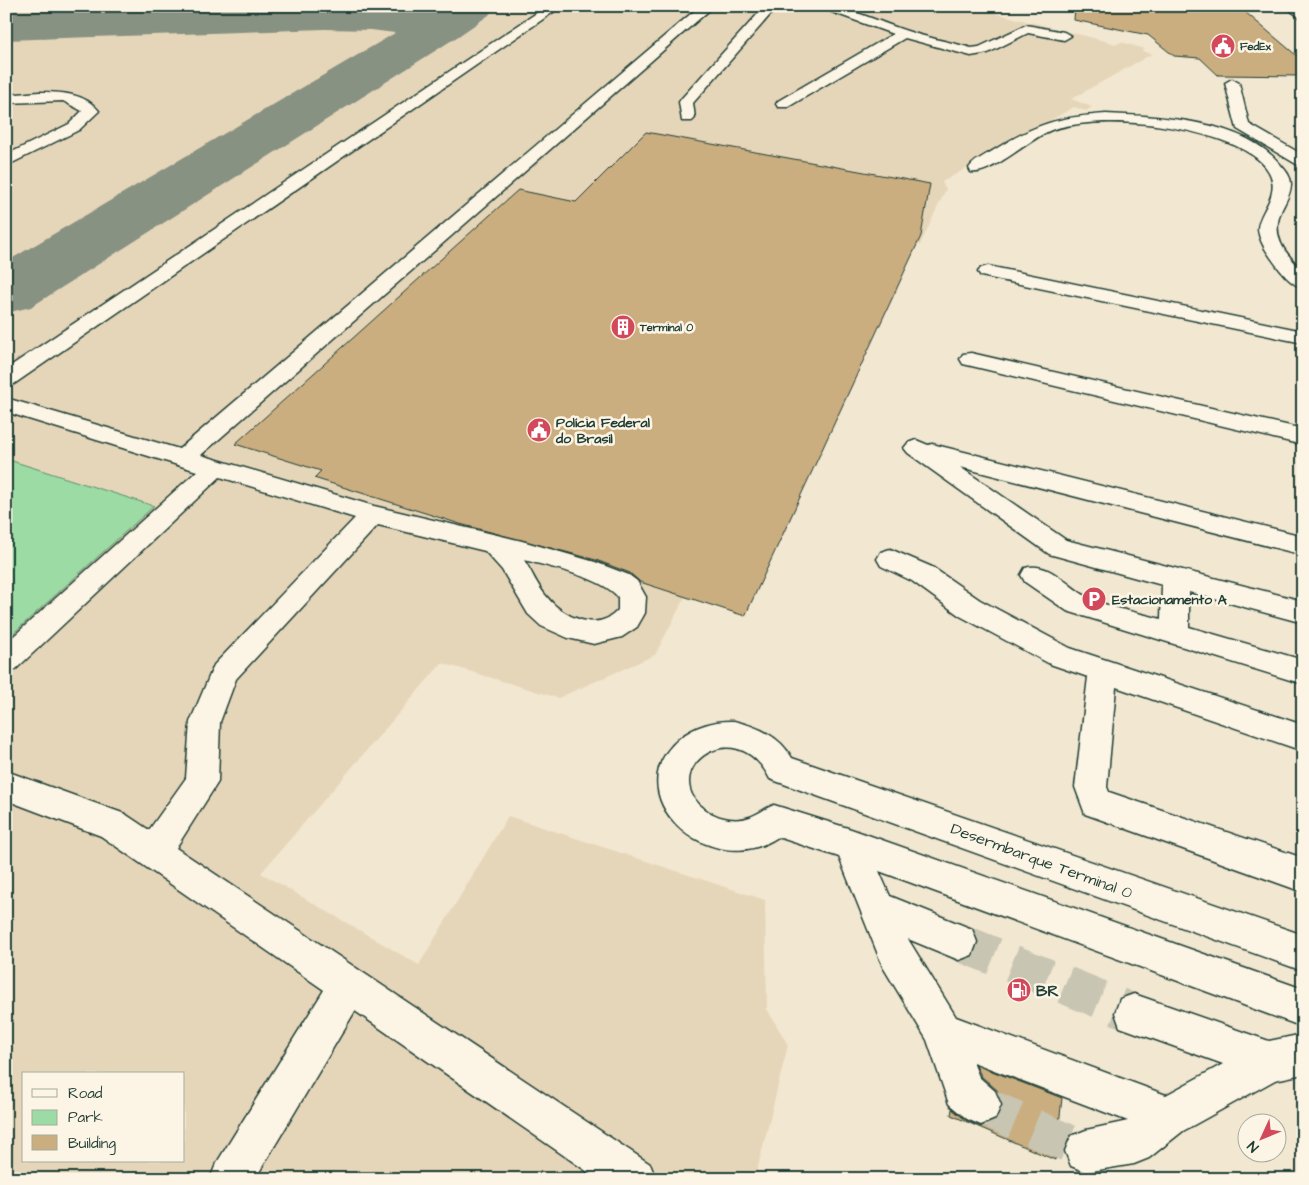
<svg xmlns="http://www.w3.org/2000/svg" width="1309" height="1185" font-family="'Architects Daughter',sans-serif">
	<rect width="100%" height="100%" fill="#f2e7d1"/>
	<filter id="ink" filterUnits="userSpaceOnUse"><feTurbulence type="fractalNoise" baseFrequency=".02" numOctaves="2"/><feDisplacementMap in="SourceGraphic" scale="10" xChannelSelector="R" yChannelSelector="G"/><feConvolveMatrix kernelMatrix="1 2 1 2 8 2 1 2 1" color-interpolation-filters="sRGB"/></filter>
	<g filter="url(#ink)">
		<path fill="#e6d6b9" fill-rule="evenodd" d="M6,6H967L1117,44L1121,42L1145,49L1142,51L1152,54L1071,99L1092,107L1086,111L1074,107L942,182L946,189L920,245H917L745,616L685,597L655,655L558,698L442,663L261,873L419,965L508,816L765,900L767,1009L788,1045L755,1179H6ZM24,1074H184V1161H24Z"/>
		<path fill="#9cdba4" stroke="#5e8c6c" d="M6,459L154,506L6,640Z"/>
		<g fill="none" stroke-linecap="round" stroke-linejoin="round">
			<path fill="#889282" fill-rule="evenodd" d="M181,6H396L432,12L441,6H495L489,15L457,37L31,307L6,313V262L395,33L371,30L324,29L6,40V12Z"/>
		</g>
		<g fill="#cbae80" stroke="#1f3d34">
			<path d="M1075,6H1238L1303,61V76L1218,75L1200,58L1174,56L1148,35L1074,20Z"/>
			<path d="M646,132L930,184L921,236L745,616L640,582L630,573L596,560L460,524L314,478L321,471L235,444L518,190L576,202Z"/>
			<path d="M976,1065L1062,1098L1055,1160L951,1115L952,1109L966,1120L980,1127L997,1120L1003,1104L997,1090L981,1076Z"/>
		</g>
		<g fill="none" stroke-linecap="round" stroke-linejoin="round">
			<g stroke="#c8c5b2" stroke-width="38" stroke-dasharray="38 19" stroke-linecap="butt">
				<path d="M959,942L1134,1013"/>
				<path d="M981,1105L1086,1151"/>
			</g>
			<defs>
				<g id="minor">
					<path d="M547,6H562L14,384L6,386V369Z"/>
					<path d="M700,6H714L201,455L374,506L522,541L595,562L629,575L637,581L646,597L645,613L637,627L622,637L594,644L568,638L541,626L528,614L502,570L485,551L378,525L236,679L220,722L218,782L176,848L650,1164L656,1179H598L355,1011L255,1179H210L216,1164L324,990L101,836L6,800V771L125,814L149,830L186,778L190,722L214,665L355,518L220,477L16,669L6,673V643L197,471L6,412V398L179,449ZM524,560C550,567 601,577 618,597V610C598,633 564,618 547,597C537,586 532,572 524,560Z"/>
					<path d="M765,6H778L693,103L695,118L692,121H682L679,102L681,99Z"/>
					<path d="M815,6C849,6 876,21 907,31C928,38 950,42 971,48L979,47L1026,25L1064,32L1071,36L1064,40L1028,33L988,53L971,56L905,38L788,107H778L776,104L778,101L893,34Z"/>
					<path d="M1285,6H1299L1303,9V20Z"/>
					<path d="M1232,79L1239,83L1249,124L1303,155V168L1237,129L1225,83Z"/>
					<path d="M39,92C60,92 85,93 99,111L79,130L6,166V155L69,124L82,111L63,101L6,103V95Z"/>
					<path d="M1106,114C1159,116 1244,120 1280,164C1285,170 1291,176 1291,184C1291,193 1286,201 1282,209C1270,236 1284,252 1303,271V288C1292,285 1284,275 1277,266C1270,256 1259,243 1258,229C1258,220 1265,210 1269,201C1282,173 1258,156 1234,145C1186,125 1106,114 1054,129C1032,136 991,176 971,172L969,168C974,160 986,155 994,150C1036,124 1057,117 1106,114Z"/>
					<path d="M988,266L1303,331V343L981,276L978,272L981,268Z"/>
					<path d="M971,353L1303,429V445L963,364L960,359L963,354Z"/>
					<path d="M916,440L928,445L932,444L1303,536V555L960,467L1066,540L1303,601V623L1189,592V627L1303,660V684L1067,611L1025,582L1021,575L1025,568C1049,561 1067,586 1086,596C1108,608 1137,612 1161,619L1162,585L1049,554L908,453L904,448L908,443Z"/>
					<path d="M890,549L932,567L980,600L1070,648L1303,725V751L1116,687L1107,787L1109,792L1303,858V892L1085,814L1075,787L1088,677L1050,664L960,616L912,581L881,566L877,559L881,552Z"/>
					<path d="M734,721C758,727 780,736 792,758L1303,935V971L770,779C734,707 651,776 709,812C721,819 737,822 750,817C758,814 766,808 774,805L851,829L1303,989V1027L879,871L890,896L972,929L977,942L972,955L959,960L908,939L956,1017L1166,1095L1223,1064L1120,1027L1115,1013L1120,999L1134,994L1269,1041L1303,1034V1074L1275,1080L1183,1131L1149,1158L1134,1164L1086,1172L1071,1166L1065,1151L1071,1136L1086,1130L1128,1121L973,1062L979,1077L995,1091L1001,1105L995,1119L981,1125L967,1119L949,1104L927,1040L883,967L839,857L778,837C709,883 613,794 680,738C695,726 715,720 734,721Z"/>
				</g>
			</defs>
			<use href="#minor" stroke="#1f3d34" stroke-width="3"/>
			<use href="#minor" fill="#fcf5e5" fill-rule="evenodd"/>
		</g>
	</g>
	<defs>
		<symbol id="civic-disc" viewBox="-11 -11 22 22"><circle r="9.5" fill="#d1495b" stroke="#fcf5e5"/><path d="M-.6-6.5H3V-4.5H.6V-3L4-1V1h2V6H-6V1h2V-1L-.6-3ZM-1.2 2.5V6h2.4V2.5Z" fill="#fff"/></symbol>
		<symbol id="building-disc" viewBox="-11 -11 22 22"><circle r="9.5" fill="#d1495b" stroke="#fcf5e5"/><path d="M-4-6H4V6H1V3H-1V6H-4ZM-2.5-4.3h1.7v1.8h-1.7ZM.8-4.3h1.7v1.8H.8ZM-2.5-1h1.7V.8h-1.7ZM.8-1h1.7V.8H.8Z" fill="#fff"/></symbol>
		<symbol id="parking-disc" viewBox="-11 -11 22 22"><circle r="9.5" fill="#d1495b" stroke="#fcf5e5"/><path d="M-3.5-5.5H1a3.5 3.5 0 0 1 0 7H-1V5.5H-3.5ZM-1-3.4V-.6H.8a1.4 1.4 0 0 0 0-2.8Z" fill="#fff"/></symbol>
		<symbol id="fuel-disc" viewBox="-11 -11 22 22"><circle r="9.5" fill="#d1495b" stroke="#fcf5e5"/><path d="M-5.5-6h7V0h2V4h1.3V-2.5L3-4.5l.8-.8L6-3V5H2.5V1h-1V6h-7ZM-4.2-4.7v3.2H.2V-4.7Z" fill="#fff"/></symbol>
	</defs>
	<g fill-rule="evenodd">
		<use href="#civic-disc" x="1209" y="32" width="28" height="28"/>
		<use href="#building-disc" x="609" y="313" width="28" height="28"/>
		<use href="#civic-disc" x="525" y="416" width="28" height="28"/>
		<use href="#parking-disc" x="1080" y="585" width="28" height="28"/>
		<use href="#fuel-disc" x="1005" y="976" width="28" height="28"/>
	</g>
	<g text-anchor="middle" stroke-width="5" stroke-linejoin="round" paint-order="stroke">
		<g font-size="11" font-weight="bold" fill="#1f3d34" stroke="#fcf5e5" text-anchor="start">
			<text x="1240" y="50">FedEx</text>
			<text x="640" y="331">Terminal 0</text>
		</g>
		<g font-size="14" font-weight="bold" fill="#1f3d34" stroke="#fcf5e5" text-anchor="start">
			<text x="556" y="427">Polícia Federal<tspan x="556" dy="16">do Brasil</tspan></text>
			<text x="1112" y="604">Estacionamento A</text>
		</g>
		<g font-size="16" fill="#1f3d34" stroke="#fcf5e5">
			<text transform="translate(1042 860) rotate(20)" y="6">Desermbarque Terminal 0</text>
		</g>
		<g font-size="16" font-weight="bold" fill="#1f3d34" stroke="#fcf5e5" text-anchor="start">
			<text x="1036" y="996">BR</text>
		</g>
	</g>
	<rect width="1309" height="1185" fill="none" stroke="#fcf5e5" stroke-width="25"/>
	<rect x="12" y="12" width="1284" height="1160" fill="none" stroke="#1f3d34" stroke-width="2" filter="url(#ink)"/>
	<rect x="22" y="1072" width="162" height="90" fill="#fcf5e5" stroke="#a4ab9e"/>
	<rect x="32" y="1089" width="25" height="8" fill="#fcf5e5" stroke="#a4ab9e"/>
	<text x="68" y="1098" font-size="15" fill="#1f3d34">Road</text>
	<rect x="32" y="1110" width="25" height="15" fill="#9cdba4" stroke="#a4ab9e"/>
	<text x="68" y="1122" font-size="15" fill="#1f3d34">Park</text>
	<rect x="32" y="1135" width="25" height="15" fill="#cbae80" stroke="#a4ab9e"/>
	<text x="68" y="1148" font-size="15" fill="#1f3d34">Building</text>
	<g transform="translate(1262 1138) rotate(226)"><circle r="24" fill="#fcf5e5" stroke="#a4ab9e"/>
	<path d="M0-4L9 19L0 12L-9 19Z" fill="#d1495b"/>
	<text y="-8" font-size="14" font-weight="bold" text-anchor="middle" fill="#1f3d34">N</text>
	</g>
</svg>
